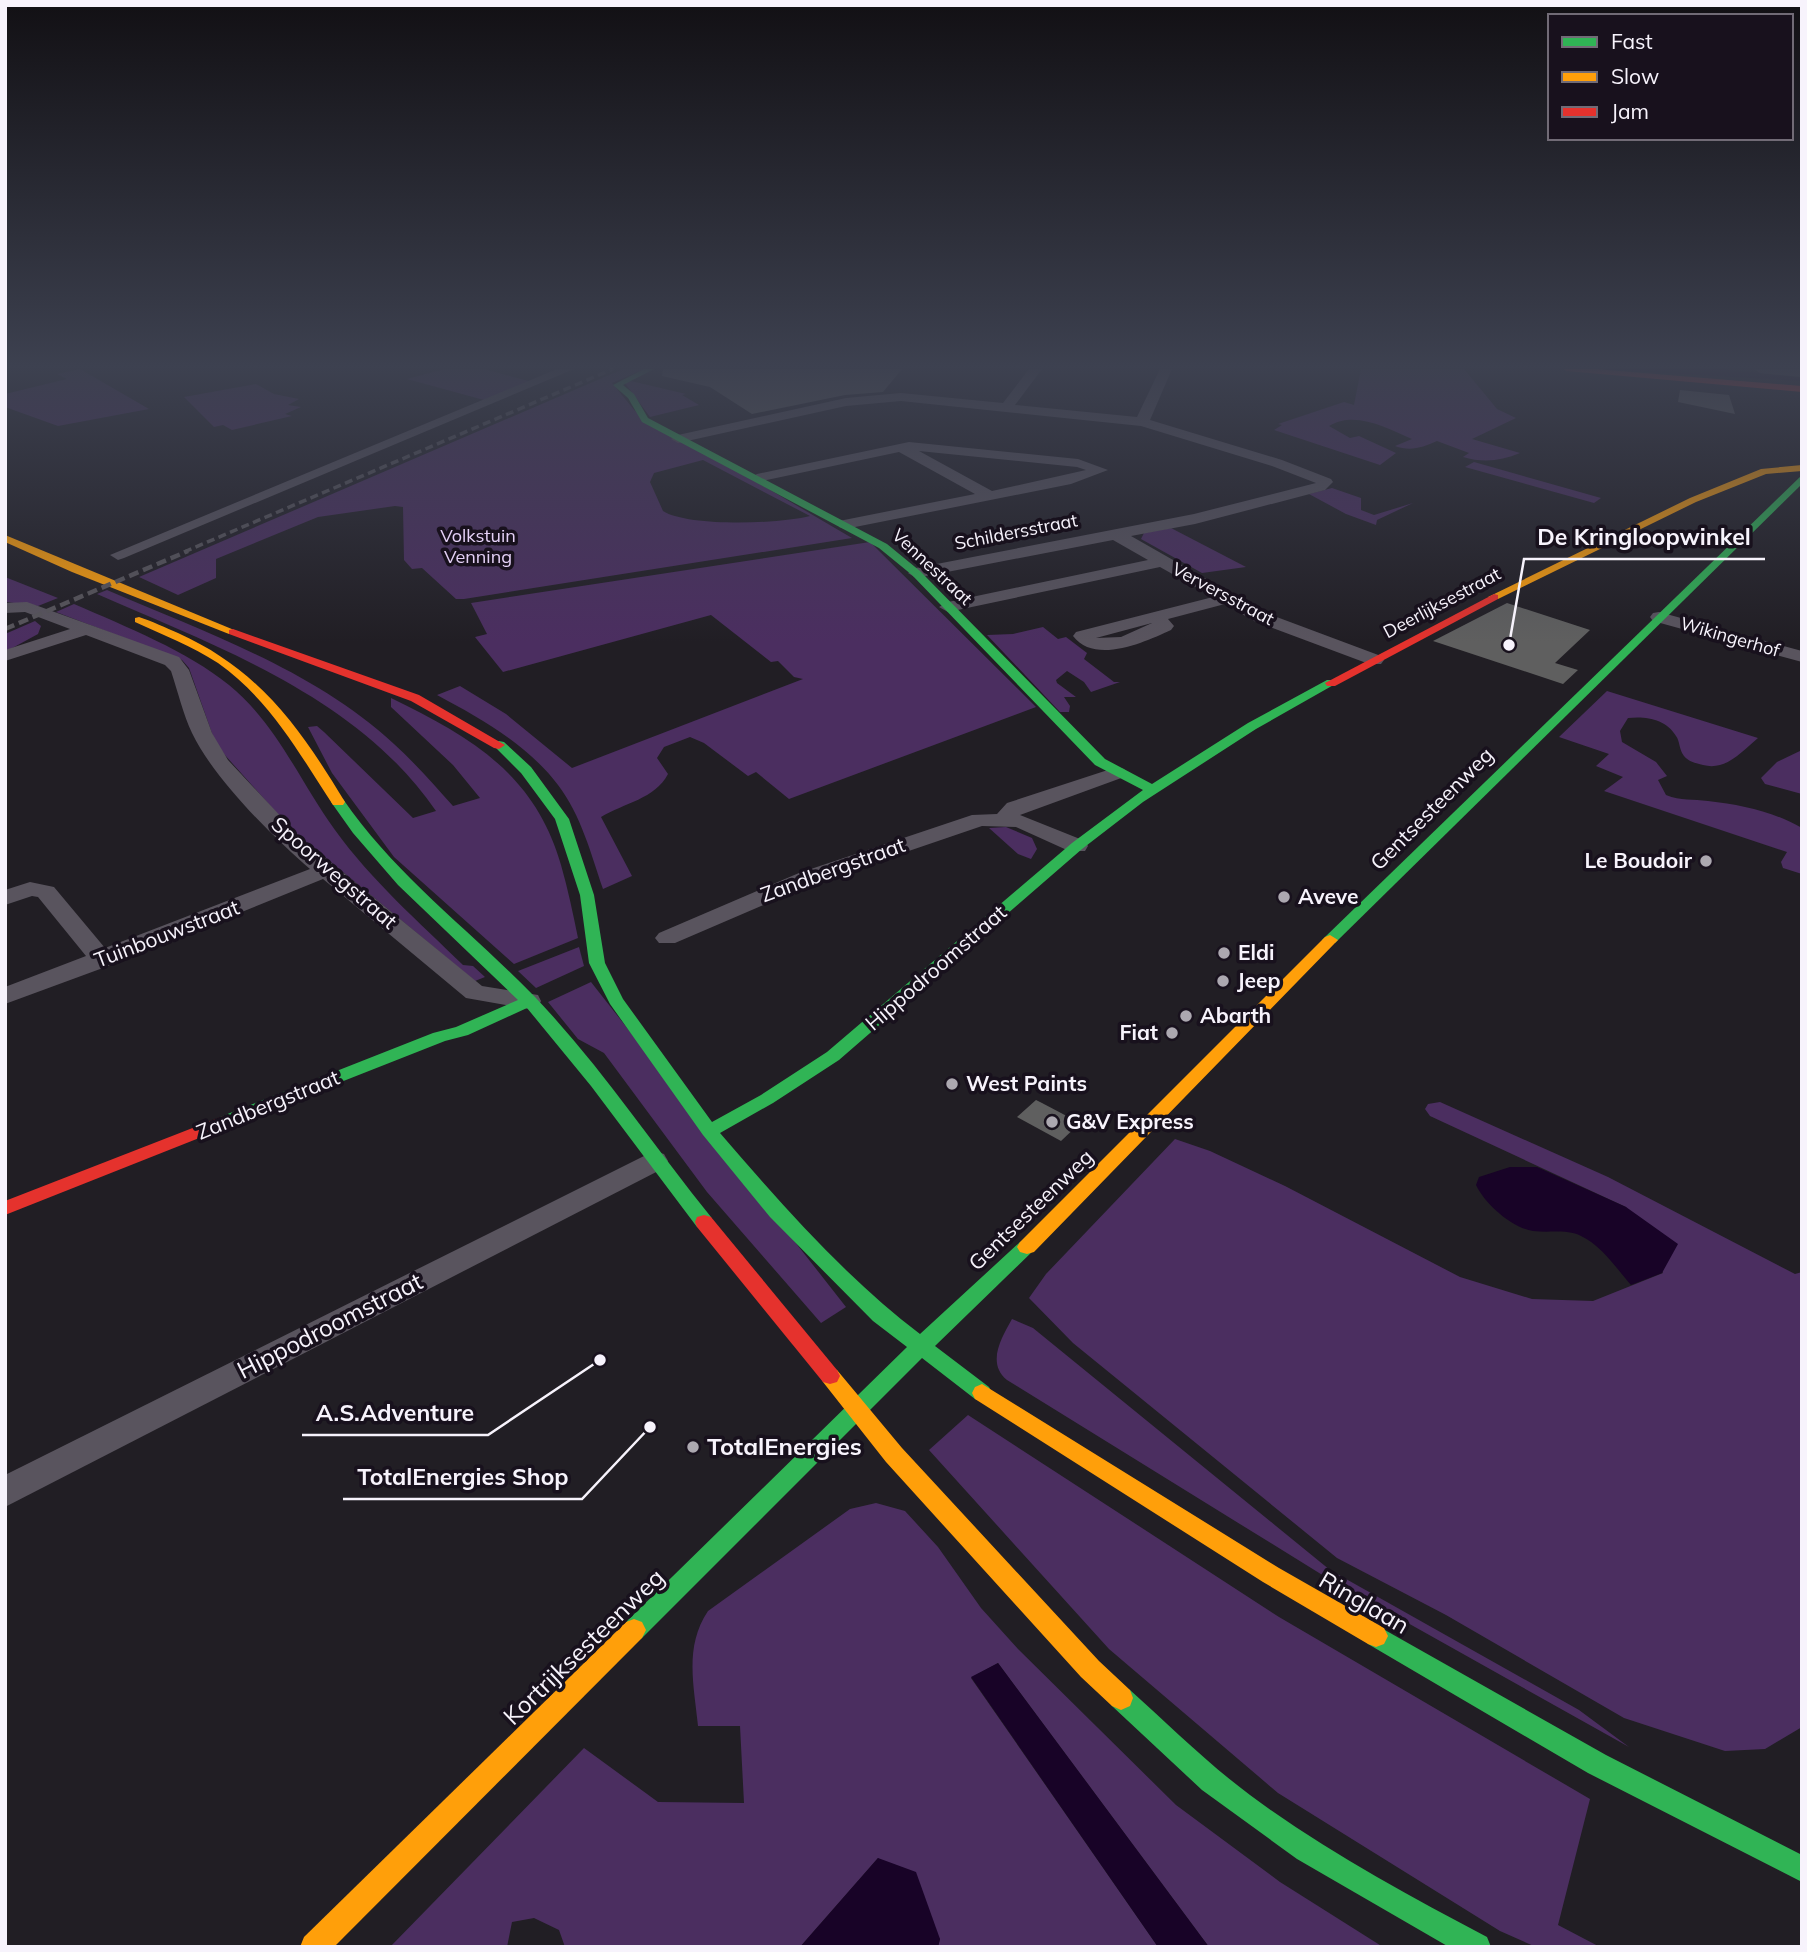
<svg xmlns="http://www.w3.org/2000/svg" width="1807" height="1952" font-family="Mulish,sans-serif">
	<rect width="100%" height="100%" fill="#211e24"/>
	<g fill="#4b2e60" fill-rule="evenodd">
		<path d="M80,369L149,409L58,426L5,407V394L67,379L57,374Z"/>
		<path d="M444,369H484L532,382L484,400L407,379Z"/>
		<path d="M623,369H644L612,383L635,411L852,538L464,599H456L422,568L412,569L404,560L403,507L395,506L318,517L216,559V578L178,595L139,577ZM703,460L810,516C780,524 688,527 663,511L650,482L654,473Z"/>
		<path d="M1361,369H1464L1497,409L1516,418L1472,439L1520,453C1501,461 1483,463 1463,457L1469,453L1437,441C1423,447 1411,452 1395,446L1412,439C1387,428 1355,410 1329,426L1350,438L1359,436L1396,453L1380,465L1274,430L1282,425L1278,424L1344,402L1354,405Z"/>
		<path d="M631,381L686,394L682,395L699,405L650,417L625,383Z"/>
		<path d="M256,384L274,394L299,399L288,405L301,407L285,414L292,416L232,430L223,425L214,427L184,397Z"/>
		<path d="M1474,462L1601,498L1594,503L1465,467Z"/>
		<path d="M1332,488L1361,498V510L1374,515L1413,503L1377,520L1376,525L1346,514L1309,494Z"/>
		<path d="M1171,528L1246,567L1202,573L1141,539L1144,533Z"/>
		<path d="M870,542L1036,707L789,799L756,772L748,776L704,743L690,737L664,747L657,758L668,774C655,799 624,803 601,817L632,876L603,889C591,854 581,815 558,785C528,745 480,718 437,695L460,686L506,714L572,768L803,679L794,677L778,661L771,662L711,615L503,672L475,637L487,634L471,603Z"/>
		<path d="M5,577L58,598L38,606L6,602Z"/>
		<path d="M107,590C204,632 315,670 394,744C415,763 434,785 453,806L480,798L453,765L391,707V698C471,737 535,774 561,865C568,889 573,914 578,938L514,964L394,857L332,773L308,727L317,726L324,732L413,818L436,811C358,697 218,647 97,594Z"/>
		<path d="M74,604C127,627 187,651 229,685C277,724 300,782 335,830C371,880 419,922 463,965L473,966L485,977L475,981L292,830L224,754L214,739L189,668L182,660L56,612Z"/>
		<path d="M35,621L41,626L38,634L5,652V634Z"/>
		<path d="M1043,627L1058,639L1066,637L1087,653L1084,659L1114,682H1120L1091,692L1084,682L1067,671L1056,680L1057,683L1076,697H1064L1070,706L1069,712H1060L987,635L1013,634Z"/>
		<path d="M1607,691L1758,738C1741,752 1726,771 1703,765C1695,763 1689,762 1684,756C1679,750 1680,741 1676,736C1666,719 1646,716 1628,718L1620,731L1622,742L1656,762L1667,776L1658,780L1666,795C1681,801 1693,799 1708,801C1742,805 1772,811 1802,828V874L1783,868L1781,862L1787,852L1604,791L1623,777L1596,766L1609,754L1559,737Z"/>
		<path d="M1802,750V794L1765,784L1761,778L1777,762Z"/>
		<path d="M1006,827L1032,838L1037,849L1031,859L1018,854L989,828Z"/>
		<path d="M579,947L584,966L536,988L518,971Z"/>
		<path d="M591,982L846,1307L821,1323L707,1192L604,1053L578,1039L548,1002Z"/>
		<path d="M1440,1102L1608,1177L1795,1274L1802,1272V1727L1765,1749L1725,1751L1624,1718L1446,1615L1337,1558L1073,1343L1029,1298L1046,1274L1175,1139L1210,1151L1285,1186L1460,1277L1532,1299L1593,1301L1663,1273L1626,1207L1430,1116L1425,1109L1428,1104Z"/>
		<path d="M1012,1319L1033,1328L1330,1570L1579,1710L1629,1747L1324,1576L1007,1380C986,1363 1002,1337 1012,1319Z"/>
		<path d="M968,1415L1279,1617L1590,1799L1558,1925L1600,1947H1536L1500,1931L1278,1793L1109,1649L929,1450Z"/>
		<path d="M876,1503L905,1511L938,1547L981,1608L1018,1649L1176,1805L1280,1882L1383,1947H1209L998,1663L971,1678L1158,1947H938L940,1939L878,1858L800,1947H565L559,1930L534,1918L512,1922L507,1947H390L584,1748L658,1802L744,1803L740,1726H698C694,1685 684,1647 708,1611L850,1509Z"/>
	</g>
	<g fill="#180327">
		<path d="M1597,369H1725L1802,378V381Z"/>
		<path d="M1510,1167H1537L1626,1207L1678,1244L1662,1273L1631,1285C1617,1269 1601,1245 1581,1236C1567,1229 1549,1233 1533,1231C1512,1228 1485,1204 1476,1185L1479,1177Z"/>
		<path d="M998,1663L1206,1943L1209,1947H1158L971,1677Z"/>
		<path d="M878,1858L916,1872L940,1939L938,1947H800Z"/>
	</g>
	<g fill="#5f5f5f">
		<path d="M663,369H902L883,392L845,395L752,414L710,387L662,376Z"/>
		<path d="M1680,390L1729,395L1735,414L1678,402Z"/>
		<path d="M1507,603L1590,630L1555,663L1578,670L1563,684L1433,641Z"/>
		<path d="M1036,1100L1042,1103L1080,1123L1061,1141L1017,1117Z"/>
	</g>
	<g fill="none" stroke-linecap="round" stroke-linejoin="round">
		<g fill="#59545e" fill-rule="evenodd">
			<path d="M557,369H574L124,558L118,560L110,555Z"/>
			<path d="M1029,369H1042L1015,405L1137,417L1160,369H1172L1150,420L1282,460L1331,479L1333,482L1325,490L1195,524L1131,536L1266,613L1381,656L1384,660L1381,664H1369L1254,621L1225,604L1168,619L1174,626L1171,630C1145,642 1095,665 1073,636L1076,632L1213,597L1160,567L948,612L939,607L948,602L1148,560L1113,540L916,578L908,573L916,568L1194,514L1316,483L1272,466L1141,426L901,401L846,406L678,443L671,439L678,435L846,398L901,393L1003,403ZM1152,623L1121,637L1096,638Z"/>
			<path d="M1754,369H1802V377L1760,373Z"/>
			<path d="M909,442L1078,459L1108,470L1071,484L845,529L839,527V521L975,494L899,452L757,482L750,478L757,474ZM919,451L1077,467L1086,470L992,491Z"/>
			<path d="M27,602L179,657L189,670L212,733L228,760L301,838L482,986L538,995L541,1001L538,1007L529,1009L466,998L323,879L111,965L5,1004V987L86,956L38,897L32,896L5,905V890L30,882L54,887L105,948L310,869C272,836 214,779 192,733C183,714 178,692 171,671L165,665L86,635L5,661V650L70,629L25,612L5,613V603Z"/>
			<path d="M1659,612L1802,651V662L1653,621L1650,617L1653,613Z"/>
			<path d="M1117,767L1124,769L1127,773L1124,777L1020,815L1085,841L1088,846L1085,851H1069L1016,827L982,826L815,883L675,943H659L655,938L659,933L799,873L972,815L997,814L1007,803Z"/>
			<path d="M654,1151L664,1154L668,1161L664,1168L5,1507V1475Z"/>
		</g>
		<g fill="#30b455" fill-rule="evenodd">
			<path d="M644,369H654L623,385L634,394L648,418L887,544L920,571L1105,759L1152,784L1248,723L1327,680H1335L1337,683L1256,729L1143,802L1082,849L839,1060L773,1103L720,1133C781,1204 845,1277 920,1334L1020,1242L1027,1240L1034,1242L1037,1247L935,1346L989,1387L992,1393L989,1399L982,1402L975,1399L922,1358L642,1638L634,1641L626,1638L622,1630L626,1622L907,1347L873,1321L770,1217L703,1135L610,1004L589,963L580,895L555,819L521,773L493,745L499,741L504,742L531,767L569,819L594,895L605,963L623,999L712,1122L761,1095L827,1052L1072,843L1143,790L1095,765L912,575L879,548L642,422L628,398L613,385Z"/>
			<path d="M1802,475V484L1335,943H1325L1322,940L1325,937Z"/>
			<path d="M338,798L343,799C396,876 470,930 535,997C600,1065 652,1144 711,1217L713,1222L711,1227L704,1229L697,1227L591,1086L527,1008L468,1035L445,1041L232,1125H220L217,1121L220,1117L433,1033L456,1027L518,1000L398,885L353,833L331,802Z"/>
			<path d="M1376,1625L1606,1755L1802,1855V1882L1588,1773L1368,1644L1364,1636L1368,1628Z"/>
			<path d="M1121,1686L1130,1690C1169,1725 1207,1763 1250,1795C1324,1850 1406,1894 1487,1937L1491,1947H1449L1297,1859L1202,1790L1112,1706L1109,1698L1112,1690Z"/>
		</g>
		<g fill="#ff9f0a" fill-rule="evenodd">
			<path d="M1802,465V471L1766,474L1696,502L1498,599L1488,597L1690,498L1761,469Z"/>
			<path d="M5,535L239,632L229,634L72,572L5,542Z"/>
			<path d="M139,617C152,621 166,628 178,633C260,670 300,728 345,802L343,805H333C299,753 270,700 218,663C192,646 163,635 135,622V618Z"/>
			<path d="M1330,935L1338,940L1335,943L1034,1252L1027,1254L1020,1252L1017,1247L1020,1242L1325,937Z"/>
			<path d="M830,1368L837,1370L902,1448L1099,1661L1130,1690L1133,1698L1130,1706L1121,1710L1112,1706L1081,1677L886,1462L823,1382L820,1376L823,1370Z"/>
			<path d="M982,1384L1279,1568L1384,1628L1388,1636L1384,1644L1376,1647L1368,1644L1263,1582L975,1399L972,1393L975,1387Z"/>
			<path d="M634,1619L642,1622L646,1630L642,1638L334,1947H300L304,1937L626,1622Z"/>
		</g>
		<g fill="#e5322d" fill-rule="evenodd">
			<path d="M1563,369H1595L1802,386V392L1567,371Z"/>
			<path d="M1494,594L1498,595V599L1335,686H1327L1325,683Z"/>
			<path d="M233,629L419,695L505,745L499,749L494,748L411,701L229,634V630Z"/>
			<path d="M226,1115L232,1117L235,1121L232,1125L5,1215V1201Z"/>
			<path d="M704,1215L711,1217L837,1370L840,1376L837,1382L830,1384L823,1382L697,1227L695,1222L697,1217Z"/>
		</g>
		<path stroke="#58555b" stroke-width="3.5" stroke-dasharray="8 4.5" stroke-linecap="butt" d="M184,552L613,369"/>
		<path stroke="#58555b" stroke-width="4.5" stroke-dasharray="10 5" stroke-linecap="butt" d="M5,629L188,551"/>
	</g>
	<linearGradient id="sky" x2="0" y2="1"><stop stop-color="#121014"/><stop offset="0.57" stop-color="#3d4150"/><stop offset="1" stop-color="#3d4150" stop-opacity="0"/></linearGradient>
	<rect width="1807" height="642" fill="url(#sky)"/>
	<g fill="#aca8b0" stroke="#18111d" stroke-width="2.5">
		<circle cx="1706" cy="861" r="7"/>
		<circle cx="1284" cy="897" r="7"/>
		<circle cx="1224" cy="953" r="7"/>
		<circle cx="1223" cy="981" r="7"/>
		<circle cx="1186" cy="1016" r="7"/>
		<circle cx="1172" cy="1033" r="7"/>
		<circle cx="952" cy="1084" r="7"/>
		<circle cx="1052" cy="1122" r="7"/>
		<circle cx="693" cy="1447" r="7"/>
	</g>
	<g text-anchor="middle" stroke-width="7" stroke-linejoin="round" paint-order="stroke">
		<g font-size="18" fill="#f7f3fc" stroke="#18111d">
			<text transform="translate(1016 532) rotate(-11)" y="6">Schildersstraat</text>
			<text transform="translate(932 567) rotate(43)" y="6">Vennestraat</text>
			<text transform="translate(1223 594) rotate(28)" y="6">Verversstraat</text>
			<text transform="translate(1442 603) rotate(-28)" y="6">Deerlijksestraat</text>
			<text transform="translate(1730 637) rotate(16)" y="6">Wikingerhof</text>
		</g>
		<g font-size="18" fill="#e5d1f7" stroke="#18111d">
			<text x="478" y="542">Volkstuin<tspan x="478" dy="21">Venning</tspan></text>
		</g>
		<g font-size="21" fill="#f7f3fc" stroke="#18111d">
			<text transform="translate(1432 809) rotate(-45)" y="7">Gentsesteenweg</text>
			<text transform="translate(833 870) rotate(-20)" y="7">Zandbergstraat</text>
			<text transform="translate(334 873) rotate(41)" y="7">Spoorwegstraat</text>
			<text transform="translate(167 934) rotate(-21)" y="7">Tuinbouwstraat</text>
			<text transform="translate(936 968) rotate(-41)" y="7">Hippodroomstraat</text>
			<text transform="translate(268 1105) rotate(-22)" y="7">Zandbergstraat</text>
			<text transform="translate(1031 1210) rotate(-44)" y="7">Gentsesteenweg</text>
		</g>
		<g font-size="21" font-weight="bold" fill="#f7f3fc" stroke="#18111d" text-anchor="start">
			<text x="1692" y="868" text-anchor="end">Le Boudoir</text>
			<text x="1298" y="904">Aveve</text>
			<text x="1238" y="960">Eldi</text>
			<text x="1237" y="988">Jeep</text>
			<text x="1200" y="1023">Abarth</text>
			<text x="1158" y="1040" text-anchor="end">Fiat</text>
			<text x="966" y="1091">West Paints</text>
			<text x="1066" y="1129">G&amp;V Express</text>
		</g>
		<g font-size="24" fill="#f7f3fc" stroke="#18111d">
			<text transform="translate(330 1326) rotate(-27)" y="8">Hippodroomstraat</text>
			<text transform="translate(1364 1603) rotate(30)" y="8">Ringlaan</text>
			<text transform="translate(584 1647) rotate(-44)" y="8">Kortrijksesteenweg</text>
		</g>
		<g font-size="24" font-weight="bold" fill="#f7f3fc" stroke="#18111d" text-anchor="start">
			<text x="707" y="1455">TotalEnergies</text>
		</g>
	</g>
	<path fill="none" stroke="#f7f3fc" stroke-width="2.5" d="M1509 645L1524 559H1765M600 1360L488 1435H302M650 1427L582 1499H343"/>
	<g fill="#f7f3fc" stroke="#18111d" stroke-width="2.5">
		<circle cx="1509" cy="645" r="7"/>
		<circle cx="600" cy="1360" r="7"/>
		<circle cx="650" cy="1427" r="7"/>
	</g>
	<g font-size="23" text-anchor="middle" font-weight="bold" fill="#f7f3fc" stroke="#18111d" stroke-width="7" stroke-linejoin="round" paint-order="stroke">
		<text x="1644" y="545">De Kringloopwinkel</text>
		<text x="395" y="1421">A.S.Adventure</text>
		<text x="463" y="1485">TotalEnergies Shop</text>
	</g>
	<rect width="1807" height="1952" fill="none" stroke="#f7f3fc" stroke-width="14"/>
	<rect x="1548" y="14" width="245" height="126" fill="#18111d" stroke="#716b76" stroke-width="2"/>
	<rect x="1562" y="37" width="35" height="10" fill="#30b455" stroke="#716b76" stroke-width="2"/>
	<text x="1611" y="49" font-size="21" fill="#f7f3fc">Fast</text>
	<rect x="1562" y="72" width="35" height="10" fill="#ff9f0a" stroke="#716b76" stroke-width="2"/>
	<text x="1611" y="84" font-size="21" fill="#f7f3fc">Slow</text>
	<rect x="1562" y="107" width="35" height="10" fill="#e5322d" stroke="#716b76" stroke-width="2"/>
	<text x="1611" y="119" font-size="21" fill="#f7f3fc">Jam</text>
</svg>
